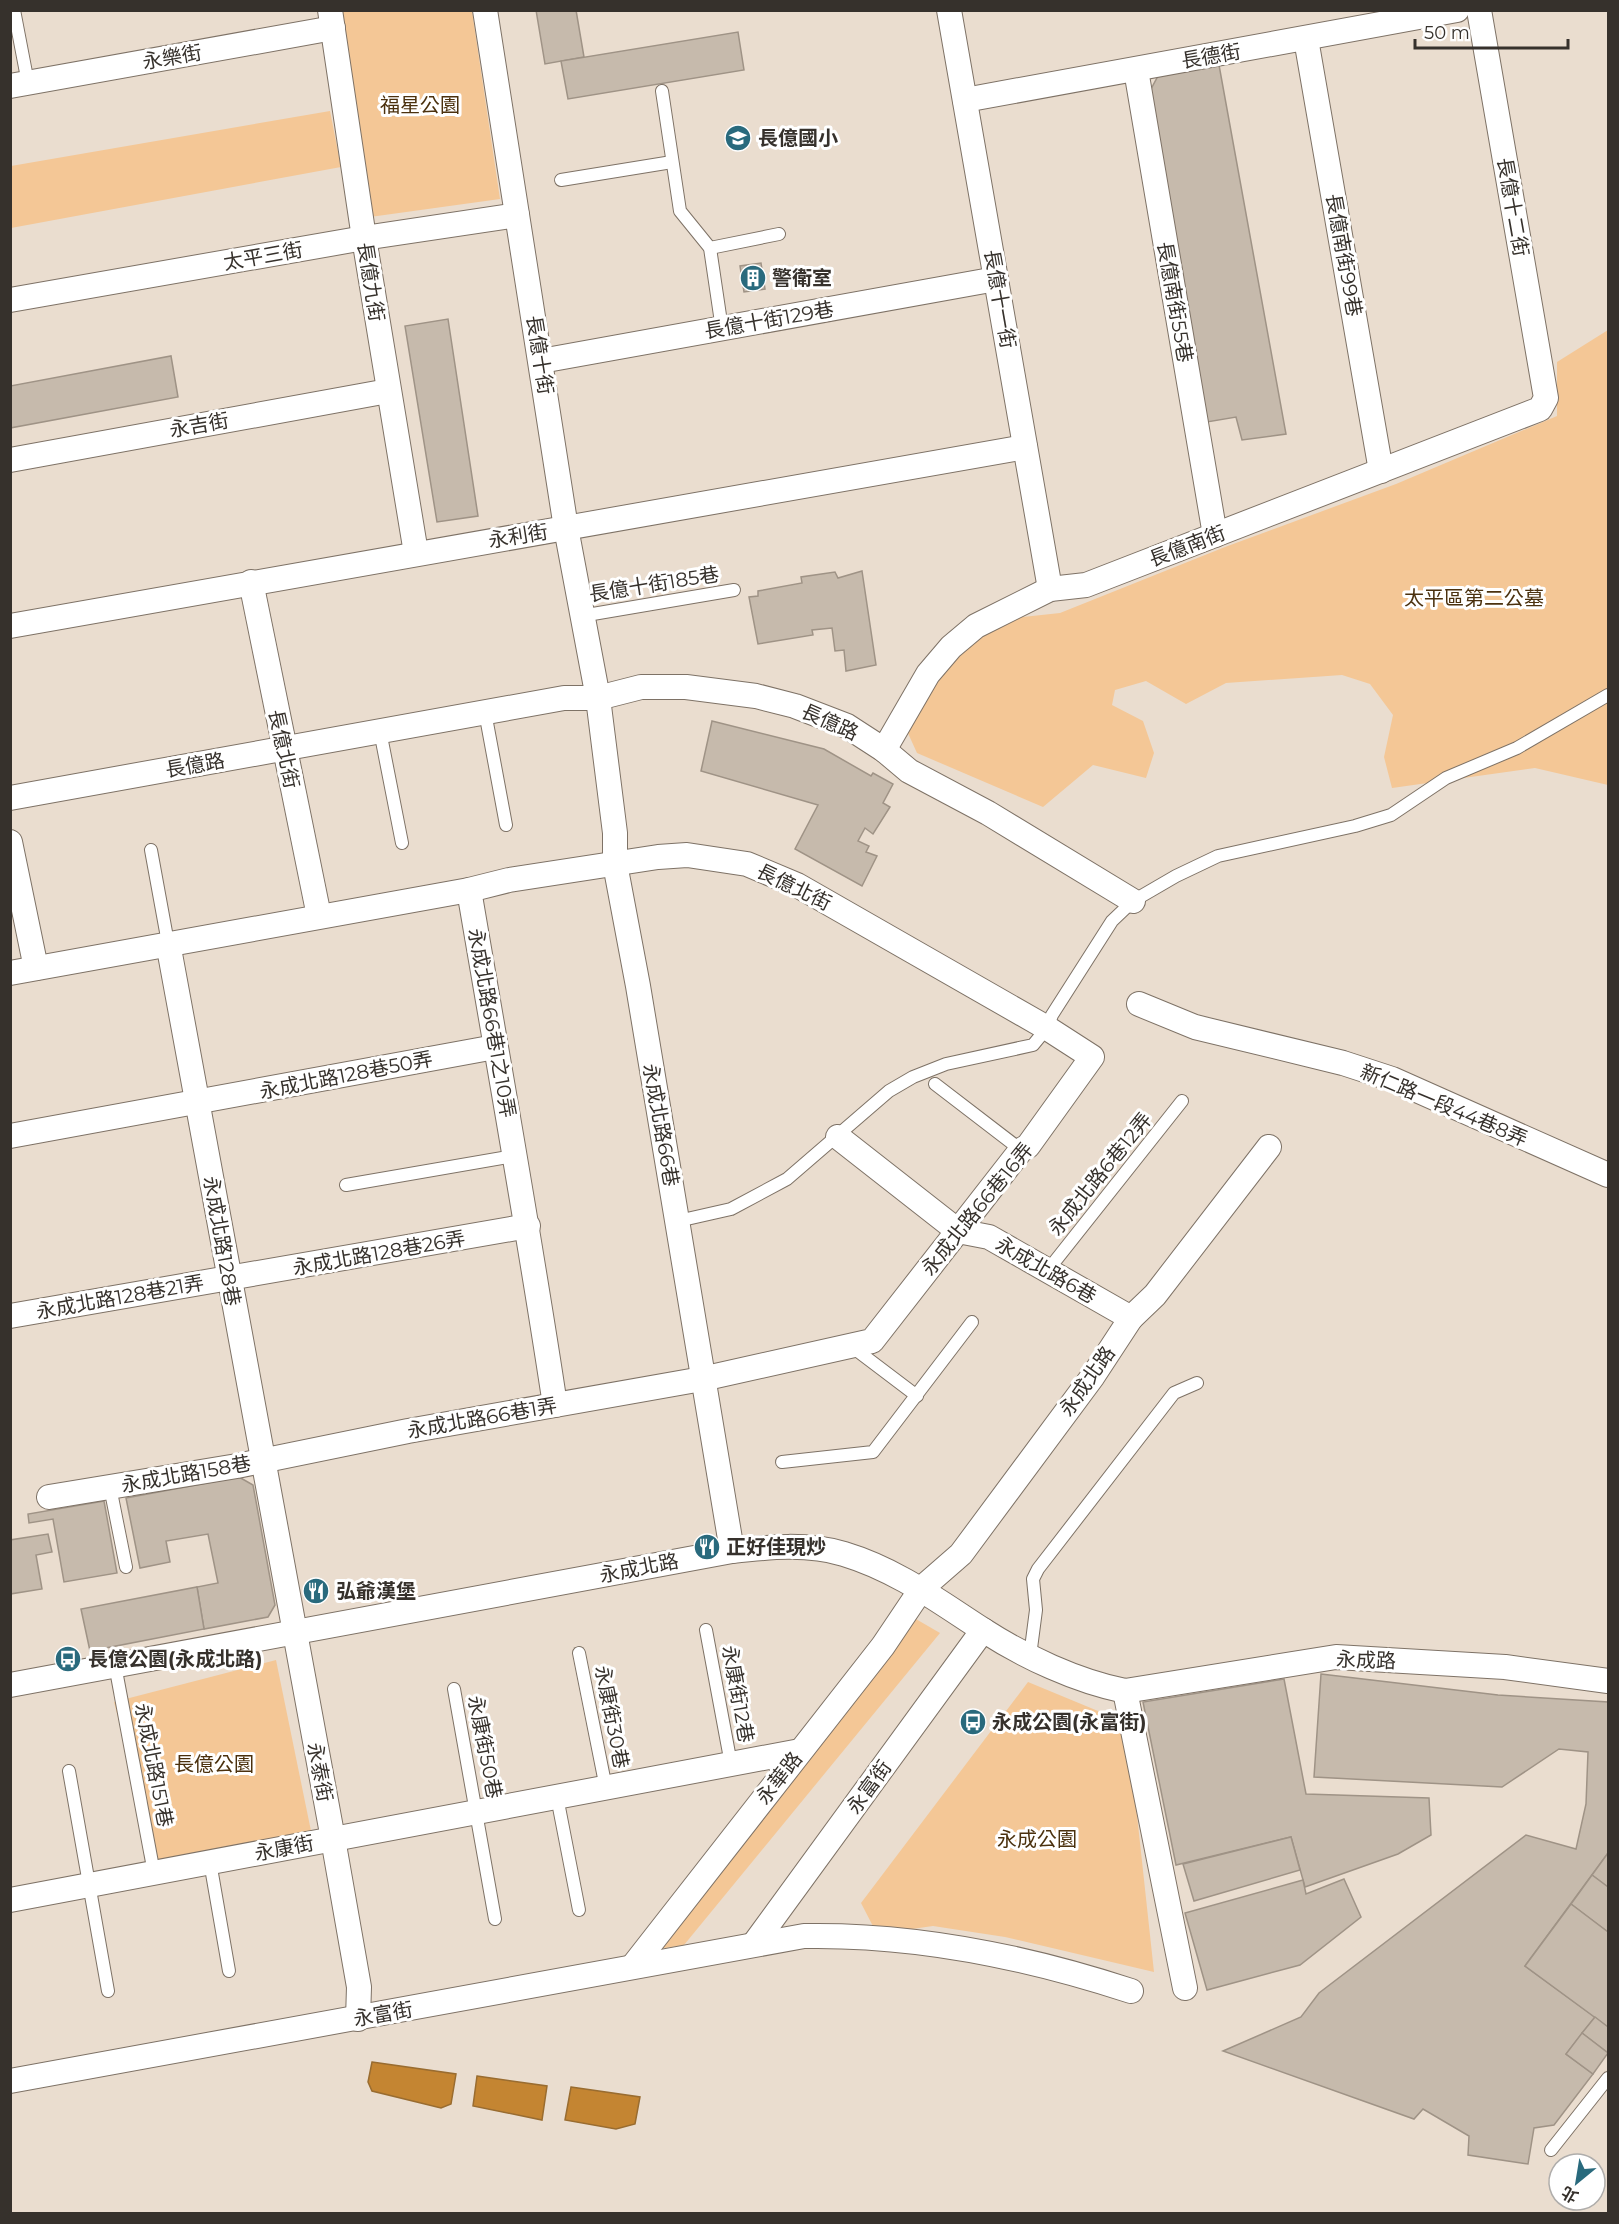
<svg xmlns="http://www.w3.org/2000/svg" width="1619" height="2224" font-family="Montserrat,'Noto Sans TC',sans-serif">
	<rect width="100%" height="100%" fill="#eaddcf"/>
	<g fill="#f4c796">
		<path d="M340,11H472L500,199L370,217Z"/>
		<path d="M330,111L341,167L11,228V166Z"/>
		<path d="M1608,330V785L1535,768L1392,788L1384,757L1393,715L1370,684L1342,675L1226,683L1186,704L1146,681L1115,690L1112,705L1143,721L1154,753L1146,778L1093,765L1043,807L917,753L907,731L933,685L971,639L1003,619L1060,613L1225,547L1396,484L1557,416V362Z"/>
		<path d="M909,1615L940,1633L684,1945L652,1950Z"/>
		<path d="M276,1660L311,1831L156,1864L114,1702Z"/>
		<path d="M1028,1682L1127,1723L1154,1972L1005,1937L933,1926L877,1934L861,1903Z"/>
	</g>
	<g fill="#c48532" stroke="#996c30" stroke-width="1.5">
		<path d="M372,2062L456,2074L451,2104L441,2108L372,2091L368,2082Z"/>
		<path d="M477,2076L547,2086L542,2120L473,2106Z"/>
		<path d="M571,2087L640,2097L635,2124L616,2129L565,2120Z"/>
	</g>
	<g fill="#c6baac" stroke="#9f9386" stroke-width="1.5">
		<path d="M536,10H576L584,57L545,64Z"/>
		<path d="M738,32L744,70L568,99L561,61Z"/>
		<path d="M1219,65L1286,434L1242,440L1236,417L1207,422L1150,91L1158,76Z"/>
		<path d="M761,263L765,289L744,292L740,266Z"/>
		<path d="M448,319L478,516L437,522L405,326Z"/>
		<path d="M171,356L178,397L10,428V386Z"/>
		<path d="M862,571L876,665L846,671L844,650L835,651L832,628L812,630L813,635L758,644L749,597L758,596V591L802,583L801,577L835,572L838,578Z"/>
		<path d="M712,721L824,749L871,776L873,773L893,784L883,803L890,807L873,834L865,828L858,841L869,846L866,852L877,856L862,886L795,849L818,805L701,771Z"/>
		<path d="M239,1477L253,1485L275,1605L268,1617L204,1629L197,1587L218,1583L208,1534L166,1541L170,1562L140,1568L126,1498Z"/>
		<path d="M104,1501L117,1573L64,1582L53,1519L29,1523L28,1514Z"/>
		<path d="M48,1534L52,1552L36,1555L42,1589L10,1594V1540Z"/>
		<path d="M197,1587L204,1629L90,1651L81,1609Z"/>
		<path d="M1321,1674L1498,1695L1608,1702V1853L1525,1966L1595,2017L1566,2054L1593,2074L1554,2125L1534,2128L1528,2164L1468,2155L1469,2136L1423,2109L1414,2119L1223,2051L1301,2017L1319,1993L1526,1835L1576,1849L1586,1804L1588,1752L1559,1749L1502,1787L1314,1777Z"/>
		<path d="M1284,1679L1306,1794L1429,1798L1431,1835L1398,1854L1305,1887L1291,1837L1176,1865L1143,1702Z"/>
		<path d="M1291,1837L1300,1870L1194,1901L1183,1864Z"/>
		<path d="M1608,1853V1887L1592,1875Z"/>
		<path d="M1592,1875L1608,1887V1932L1571,1904Z"/>
		<path d="M1344,1879L1361,1917L1300,1965L1207,1990L1185,1913L1303,1880L1306,1894Z"/>
		<path d="M1571,1904L1608,1932V2027L1525,1966Z"/>
		<path d="M1595,2017L1608,2027V2053L1582,2033Z"/>
		<path d="M1582,2033L1608,2053L1593,2074L1566,2054Z"/>
	</g>
	<g fill="none" stroke-linecap="round" stroke-linejoin="round">
		<defs>
			<g id="service">
				<path d="M14,10L28,83"/>
				<path d="M662,91L680,211L710,248L722,329"/>
				<path d="M561,180L672,162"/>
				<path d="M710,248L779,234"/>
				<path d="M581,616L734,590"/>
				<path d="M485,712L506,825"/>
				<path d="M380,731L402,843"/>
				<path d="M151,850L168,943"/>
				<path d="M935,1084L1021,1150"/>
				<path d="M346,1185L514,1156"/>
				<path d="M678,1221L731,1209L787,1179L889,1091L913,1077L946,1064L1033,1045L1047,1028L1052,1015L1112,921L1133,901L1176,876L1218,856L1355,826L1391,815L1446,778L1517,748L1608,695"/>
				<path d="M1048,1270L1182,1101"/>
				<path d="M851,1346L917,1396"/>
				<path d="M782,1462L873,1452L972,1322"/>
				<path d="M110,1487L126,1567"/>
				<path d="M706,1630L731,1764"/>
				<path d="M579,1653L606,1788"/>
				<path d="M1030,1656L1036,1610L1033,1579L1038,1569L1174,1393L1197,1383"/>
				<path d="M115,1665L154,1873"/>
				<path d="M454,1689L495,1919"/>
				<path d="M69,1771L108,1991"/>
				<path d="M557,1797L579,1910"/>
				<path d="M210,1862L229,1971"/>
				<path d="M1551,2150L1608,2078"/>
			</g>
			<g id="minor">
				<path d="M330,10L364,238L416,553"/>
				<path d="M485,10L566,528L598,698L615,833V864L638,986L732,1551"/>
				<path d="M949,10L1050,589"/>
				<path d="M1306,39L1381,471"/>
				<path d="M1136,70L1215,535"/>
				<path d="M10,86L333,28"/>
				<path d="M965,100L1457,10"/>
				<path d="M10,300L364,238L517,215"/>
				<path d="M541,361L996,279"/>
				<path d="M10,460L388,391"/>
				<path d="M251,582L319,916"/>
				<path d="M10,626L1025,447"/>
				<path d="M884,750L928,674L951,647L976,626L1050,589L1086,585L1540,409L1546,398L1479,10"/>
				<path d="M10,798L564,698H598L641,687H686L756,696L795,706L847,726L884,750L909,771L988,813L1133,901"/>
				<path d="M10,842L36,968"/>
				<path d="M469,890C498,1061 529,1232 555,1405"/>
				<path d="M168,943L333,1839L359,1987L358,2019"/>
				<path d="M10,973L469,890L509,880L658,857L687,855L747,864L797,885L1047,1028L1092,1057L1028,1146L1021,1150L872,1341L702,1379L408,1431L237,1466L49,1497"/>
				<path d="M1139,1004L1195,1027L1343,1063L1392,1079L1608,1175"/>
				<path d="M10,1136L495,1047"/>
				<path d="M838,1137L958,1231L989,1237L1131,1318"/>
				<path d="M10,1316L528,1226"/>
				<path d="M10,1685L732,1551C769,1547 808,1543 844,1554C897,1570 938,1601 983,1630C1025,1657 1076,1681 1125,1691L1336,1657L1505,1667L1608,1681"/>
				<path d="M1125,1691L1185,1988"/>
				<path d="M10,1900L800,1751"/>
				<path d="M754,1944L983,1630"/>
				<path d="M633,1966L883,1646L922,1588L961,1554L1093,1376L1131,1318L1155,1295L1269,1147"/>
				<path d="M10,2081L804,1936C914,1934 1027,1957 1131,1991"/>
			</g>
		</defs>
		<use href="#service" stroke="#7e7266" stroke-width="14"/>
		<use href="#minor" stroke="#7e7266" stroke-width="26"/>
		<use href="#service" stroke="#fff" stroke-width="12"/>
		<use href="#minor" stroke="#fff" stroke-width="24"/>
	</g>
	<defs>
		<symbol id="school-disc" viewBox="-11 -11 22 22"><circle r="9.5" fill="#296a7d" stroke="#fff"/><path d="M0-5L7-2L0 1L-7-2ZM-4 1L0 2.5L4 1V4Q0 6-4 4Z" fill="#fff"/></symbol>
		<symbol id="building-disc" viewBox="-11 -11 22 22"><circle r="9.5" fill="#296a7d" stroke="#fff"/><path d="M-4-6H4V6H1V3H-1V6H-4ZM-2.5-4.3h1.7v1.8h-1.7ZM.8-4.3h1.7v1.8H.8ZM-2.5-1h1.7V.8h-1.7ZM.8-1h1.7V.8H.8Z" fill="#fff"/></symbol>
		<symbol id="restaurant-disc" viewBox="-11 -11 22 22"><circle r="9.5" fill="#296a7d" stroke="#fff"/><path d="M-5-6h1v4h1v-4h1v4h1v-4h1v5L-1.5 .5V6h-2V.5L-5-1ZM5-6V6H3V1.5H1.5Q1.5-4 5-6Z" fill="#fff"/></symbol>
		<symbol id="bus-disc" viewBox="-11 -11 22 22"><circle r="9.5" fill="#296a7d" stroke="#fff"/><path d="M-5-6H5V4H4V6H2V4H-2V6H-4V4H-5ZM-3.5-4V0h7V-4ZM-3.5 1.2v1.5H-2V1.2ZM2 1.2v1.5H3.5V1.2Z" fill="#fff"/></symbol>
	</defs>
	<g fill-rule="evenodd">
		<use href="#school-disc" x="723" y="123" width="30" height="30"/>
		<use href="#building-disc" x="738" y="263" width="30" height="30"/>
		<use href="#restaurant-disc" x="692" y="1532" width="30" height="30"/>
		<use href="#restaurant-disc" x="301" y="1576" width="30" height="30"/>
		<use href="#bus-disc" x="53" y="1644" width="30" height="30"/>
		<use href="#bus-disc" x="958" y="1707" width="30" height="30"/>
	</g>
	<g text-anchor="middle" stroke-width="6" stroke-linejoin="round" paint-order="stroke">
		<g font-size="20" fill="#36312c" stroke="#fff">
			<text transform="translate(1211 56) rotate(-10)" y="7">長德街</text>
			<text transform="translate(172 57) rotate(-10)" y="7">永樂街</text>
			<text transform="translate(1513 207) rotate(80)" y="7">長億十二街</text>
			<text transform="translate(1344 255) rotate(80)" y="7">長億南街99巷</text>
			<text transform="translate(263 256) rotate(-10)" y="7">太平三街</text>
			<text transform="translate(371 282) rotate(81)" y="7">長億九街</text>
			<text transform="translate(1000 299) rotate(80)" y="7">長億十一街</text>
			<text transform="translate(1175 302) rotate(80)" y="7">長億南街55巷</text>
			<text transform="translate(769 320) rotate(-10)" y="7">長億十街129巷</text>
			<text transform="translate(540 355) rotate(81)" y="7">長億十街</text>
			<text transform="translate(199 425) rotate(-10)" y="7">永吉街</text>
			<text transform="translate(518 536) rotate(-9)" y="7">永利街</text>
			<text transform="translate(1187 546) rotate(-21)" y="7">長億南街</text>
			<text transform="translate(654 584) rotate(-9)" y="7">長億十街185巷</text>
			<text transform="translate(830 722) rotate(24)" y="7">長億路</text>
			<text transform="translate(284 749) rotate(78)" y="7">長億北街</text>
			<text transform="translate(195 765) rotate(-10)" y="7">長億路</text>
			<text transform="translate(794 887) rotate(26)" y="7">長億北街</text>
			<text transform="translate(492 1023) rotate(80)" y="7">永成北路66巷1之10弄</text>
			<text transform="translate(346 1075) rotate(-11)" y="7">永成北路128巷50弄</text>
			<text transform="translate(1444 1105) rotate(23)" y="7">新仁路一段44巷8弄</text>
			<text transform="translate(661 1125) rotate(80)" y="7">永成北路66巷</text>
			<text transform="translate(1100 1174) rotate(-51)" y="7">永成北路6巷12弄</text>
			<text transform="translate(977 1209) rotate(-51)" y="7">永成北路66巷16弄</text>
			<text transform="translate(222 1241) rotate(80)" y="7">永成北路128巷</text>
			<text transform="translate(379 1253) rotate(-10)" y="7">永成北路128巷26弄</text>
			<text transform="translate(1046 1270) rotate(30)" y="7">永成北路6巷</text>
			<text transform="translate(120 1297) rotate(-10)" y="7">永成北路128巷21弄</text>
			<text transform="translate(1087 1381) rotate(-55)" y="7">永成北路</text>
			<text transform="translate(482 1418) rotate(-10)" y="7">永成北路66巷1弄</text>
			<text transform="translate(186 1474) rotate(-10)" y="7">永成北路158巷</text>
			<text transform="translate(639 1568) rotate(-11)" y="7">永成北路</text>
			<text transform="translate(1366 1660) rotate(2)" y="7">永成路</text>
			<text transform="translate(738 1694) rotate(80)" y="7">永康街12巷</text>
			<text transform="translate(612 1717) rotate(79)" y="7">永康街30巷</text>
			<text transform="translate(485 1747) rotate(79)" y="7">永康街50巷</text>
			<text transform="translate(154 1765) rotate(79)" y="7">永成北路151巷</text>
			<text transform="translate(320 1772) rotate(79)" y="7">永泰街</text>
			<text transform="translate(779 1778) rotate(-52)" y="7">永華路</text>
			<text transform="translate(869 1787) rotate(-54)" y="7">永富街</text>
			<text transform="translate(284 1848) rotate(-11)" y="7">永康街</text>
			<text transform="translate(383 2014) rotate(-10)" y="7">永富街</text>
		</g>
		<g font-size="20" fill="#4b310e" stroke="#fff">
			<text x="420" y="112">福星公園</text>
			<text x="1474" y="605">太平區第二公墓</text>
			<text x="214" y="1771">長億公園</text>
			<text x="1037" y="1846">永成公園</text>
		</g>
		<g font-size="20" font-weight="bold" fill="#36312c" stroke="#fff" text-anchor="start">
			<text x="758" y="145">長億國小</text>
			<text x="772" y="285">警衛室</text>
			<text x="726" y="1554">正好佳現炒</text>
			<text x="336" y="1598">弘爺漢堡</text>
			<text x="88" y="1666">長億公園(永成北路)</text>
			<text x="992" y="1729">永成公園(永富街)</text>
		</g>
	</g>
	<rect width="1619" height="2224" fill="none" stroke="#36312c" stroke-width="24"/>
	<g transform="translate(1577 2182) rotate(210)"><circle r="28" fill="#ffffff" stroke="#afadab" stroke-width="1.5"/>
	<path d="M0-4.5L10 22L0 15L-10 22Z" fill="#296a7d"/>
	<text y="-9" font-size="16" font-weight="bold" text-anchor="middle" fill="#36312c">北</text>
	</g>
	<path d="M1415 39v9h153v-9" fill="none" stroke="#36312c" stroke-width="3"/>
	<text x="1424" y="39" font-size="18" fill="#36312c" stroke="#ffffff" stroke-width="4.5" paint-order="stroke">50 m</text>
</svg>
